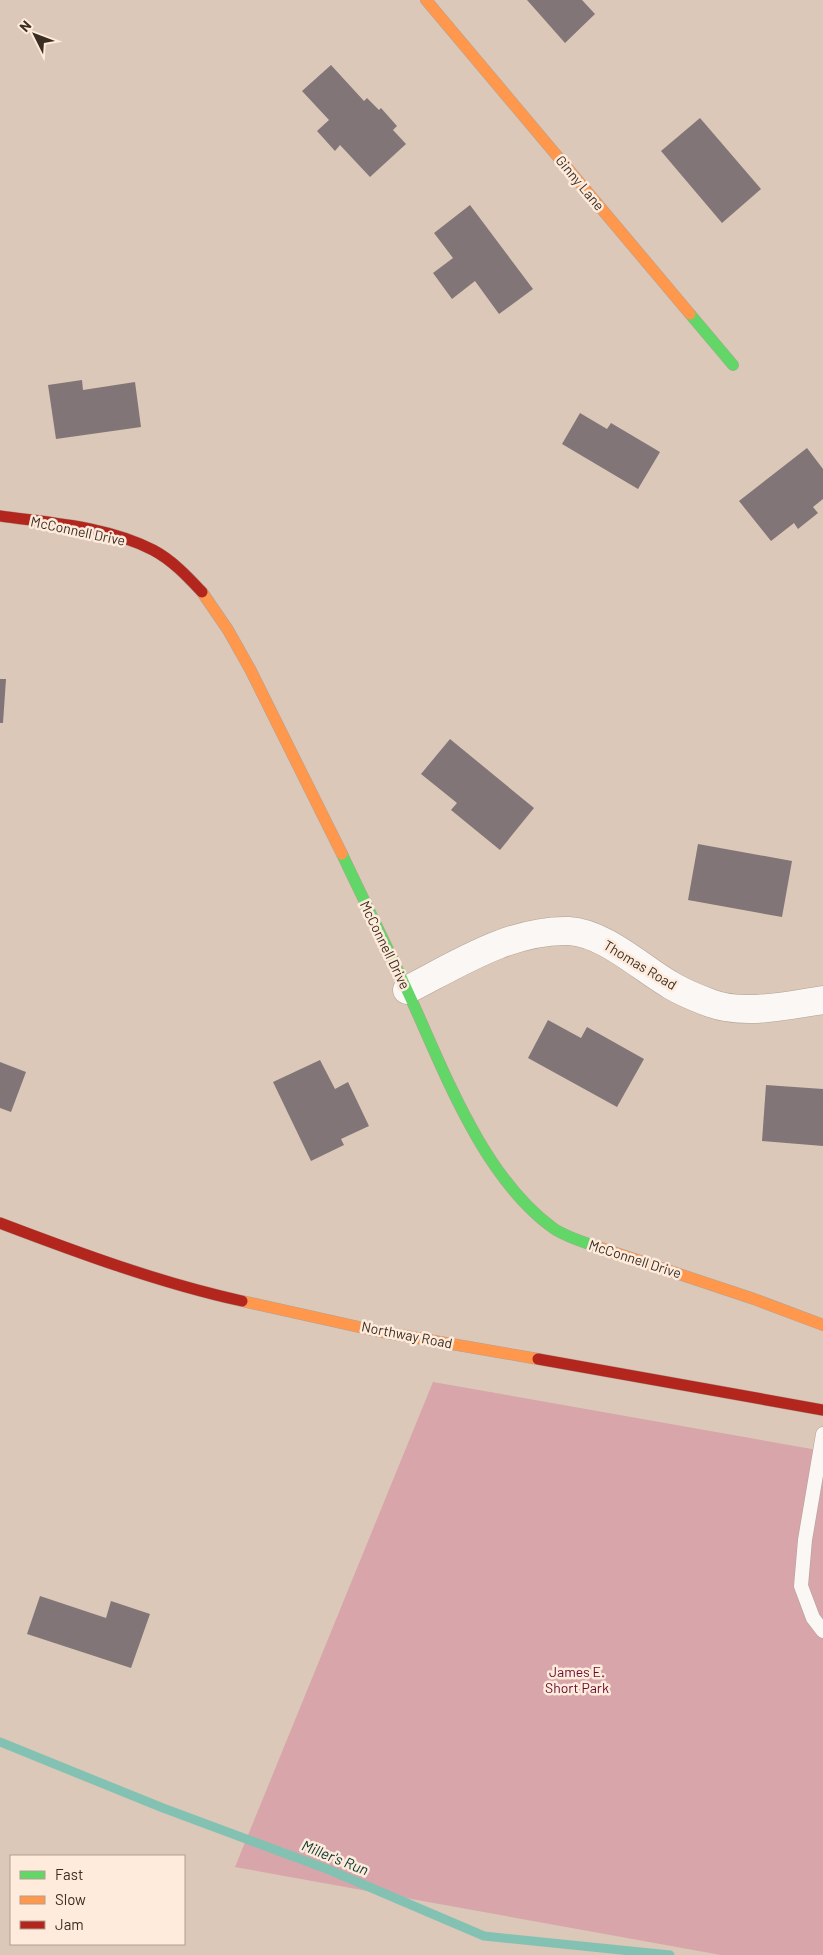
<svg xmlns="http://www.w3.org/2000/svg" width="823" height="1955" font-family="Barlow,sans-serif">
	<rect width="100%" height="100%" fill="#dbc8b8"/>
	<path fill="#d7a5aa" d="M433,1382L823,1451V1955H721L235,1867Z"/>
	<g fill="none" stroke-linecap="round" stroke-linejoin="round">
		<path stroke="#83c2b2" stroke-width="9" d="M0,1742L163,1808L327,1869L484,1936L670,1955"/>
	</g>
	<g fill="#827578">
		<path d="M527,0H582L595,14L565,43Z"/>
		<path d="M331,65L364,101L367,98L379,110L381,108L397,126L393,130L406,144L370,177L340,145L335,151L317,131L329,120L302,91Z"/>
		<path d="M700,118L761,189L722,223L661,151Z"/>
		<path d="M470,205L533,289L499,314L475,281L452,299L433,273L453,258L434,233Z"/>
		<path d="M82,380L83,390L135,382L141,427L56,439L48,385Z"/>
		<path d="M580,413L607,429L611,423L660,452L638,489L562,444Z"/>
		<path d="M807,448L823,469V499L813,507L818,513L798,529L794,523L771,541L739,501Z"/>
		<path d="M0,679H6L3,723H0Z"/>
		<path d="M450,739L534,808L500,850L451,810L457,803L421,774Z"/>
		<path d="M698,844L792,861L782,917L688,900Z"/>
		<path d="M548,1020L581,1038L587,1027L644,1059L617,1107L528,1058Z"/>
		<path d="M320,1060L335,1089L348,1082L369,1126L341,1139L344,1145L311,1161L273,1082Z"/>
		<path d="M0,1062L26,1072L11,1112L0,1108Z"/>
		<path d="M766,1085L823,1089V1146L762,1141Z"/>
		<path d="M40,1596L106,1618L111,1601L150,1614L131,1668L27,1634Z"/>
	</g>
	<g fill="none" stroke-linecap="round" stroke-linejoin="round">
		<defs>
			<path id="lane" d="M823,1434L805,1540L801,1586L813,1618L823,1631"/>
			<path id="street" d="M407,990C456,965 511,929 569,931C604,933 640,967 669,984C681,992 697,998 710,1003C745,1016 788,1005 823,1000"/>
			<g id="fast">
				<path d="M690,314L733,365"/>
				<path d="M342,854C365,903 390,952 412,1001C446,1076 484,1178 553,1228C566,1237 583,1242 598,1247"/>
			</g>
			<g id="slow">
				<path d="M426,0L690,314"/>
				<path d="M202,592L228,630L250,669L342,854"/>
				<path d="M598,1247L754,1299L823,1325"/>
				<path d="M242,1301L377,1331L538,1359"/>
			</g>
			<g id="jam">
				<path d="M0,516C50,523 107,526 153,550C172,560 187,576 202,592"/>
				<path d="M0,1223C79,1253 160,1283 242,1301"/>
				<path d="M538,1359L823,1410"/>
			</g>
		</defs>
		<use href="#lane" stroke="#b1a295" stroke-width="15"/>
		<use href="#street" stroke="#b1a295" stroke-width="29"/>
		<use href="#fast" stroke="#b1a295" stroke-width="12"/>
		<use href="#slow" stroke="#b1a295" stroke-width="12"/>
		<use href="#jam" stroke="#b1a295" stroke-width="12"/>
		<use href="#lane" stroke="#faf7f4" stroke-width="14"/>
		<use href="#street" stroke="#faf7f4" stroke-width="28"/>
		<use href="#fast" stroke="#63d668" stroke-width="11"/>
		<use href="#slow" stroke="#ff974d" stroke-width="11"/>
		<use href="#jam" stroke="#b3261e" stroke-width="11"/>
	</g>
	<g text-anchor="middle" stroke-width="5" stroke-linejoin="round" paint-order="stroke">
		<g font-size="14" fill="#3a2d21" stroke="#feebdc">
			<text transform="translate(580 183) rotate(50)" y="5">Ginny Lane</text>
			<text transform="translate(78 531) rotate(12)" y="5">McConnell Drive</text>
			<text transform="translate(385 945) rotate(64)" y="5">McConnell Drive</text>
			<text transform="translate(640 965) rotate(31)" y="5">Thomas Road</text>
			<text transform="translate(635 1259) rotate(18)" y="5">McConnell Drive</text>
			<text transform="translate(407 1335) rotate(11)" y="5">Northway Road</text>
		</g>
		<g font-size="14" fill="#650a32" stroke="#feebdc">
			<text x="577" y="1677">James E.<tspan x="577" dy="16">Short Park</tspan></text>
		</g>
		<g font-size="15" font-style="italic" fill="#05362f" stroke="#feebdc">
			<text transform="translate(335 1858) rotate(22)" y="5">Miller's Run</text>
		</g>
	</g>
	<rect x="10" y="1855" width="175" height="90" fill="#feebdc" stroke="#b09f91"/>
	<rect x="20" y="1871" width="25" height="8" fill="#63d668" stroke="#b09f91"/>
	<text x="55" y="1880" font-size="15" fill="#3a2d21">Fast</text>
	<rect x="20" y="1896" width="25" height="8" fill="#ff974d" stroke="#b09f91"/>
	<text x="55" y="1905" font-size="15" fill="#3a2d21">Slow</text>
	<rect x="20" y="1921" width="25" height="8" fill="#b3261e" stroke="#b09f91"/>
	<text x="55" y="1930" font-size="15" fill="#3a2d21">Jam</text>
	<g transform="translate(35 35) rotate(312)" stroke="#feebdc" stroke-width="4" paint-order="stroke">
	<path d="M0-4L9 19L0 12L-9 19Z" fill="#3a2d21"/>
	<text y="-8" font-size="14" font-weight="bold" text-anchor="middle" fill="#3a2d21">N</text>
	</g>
</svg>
